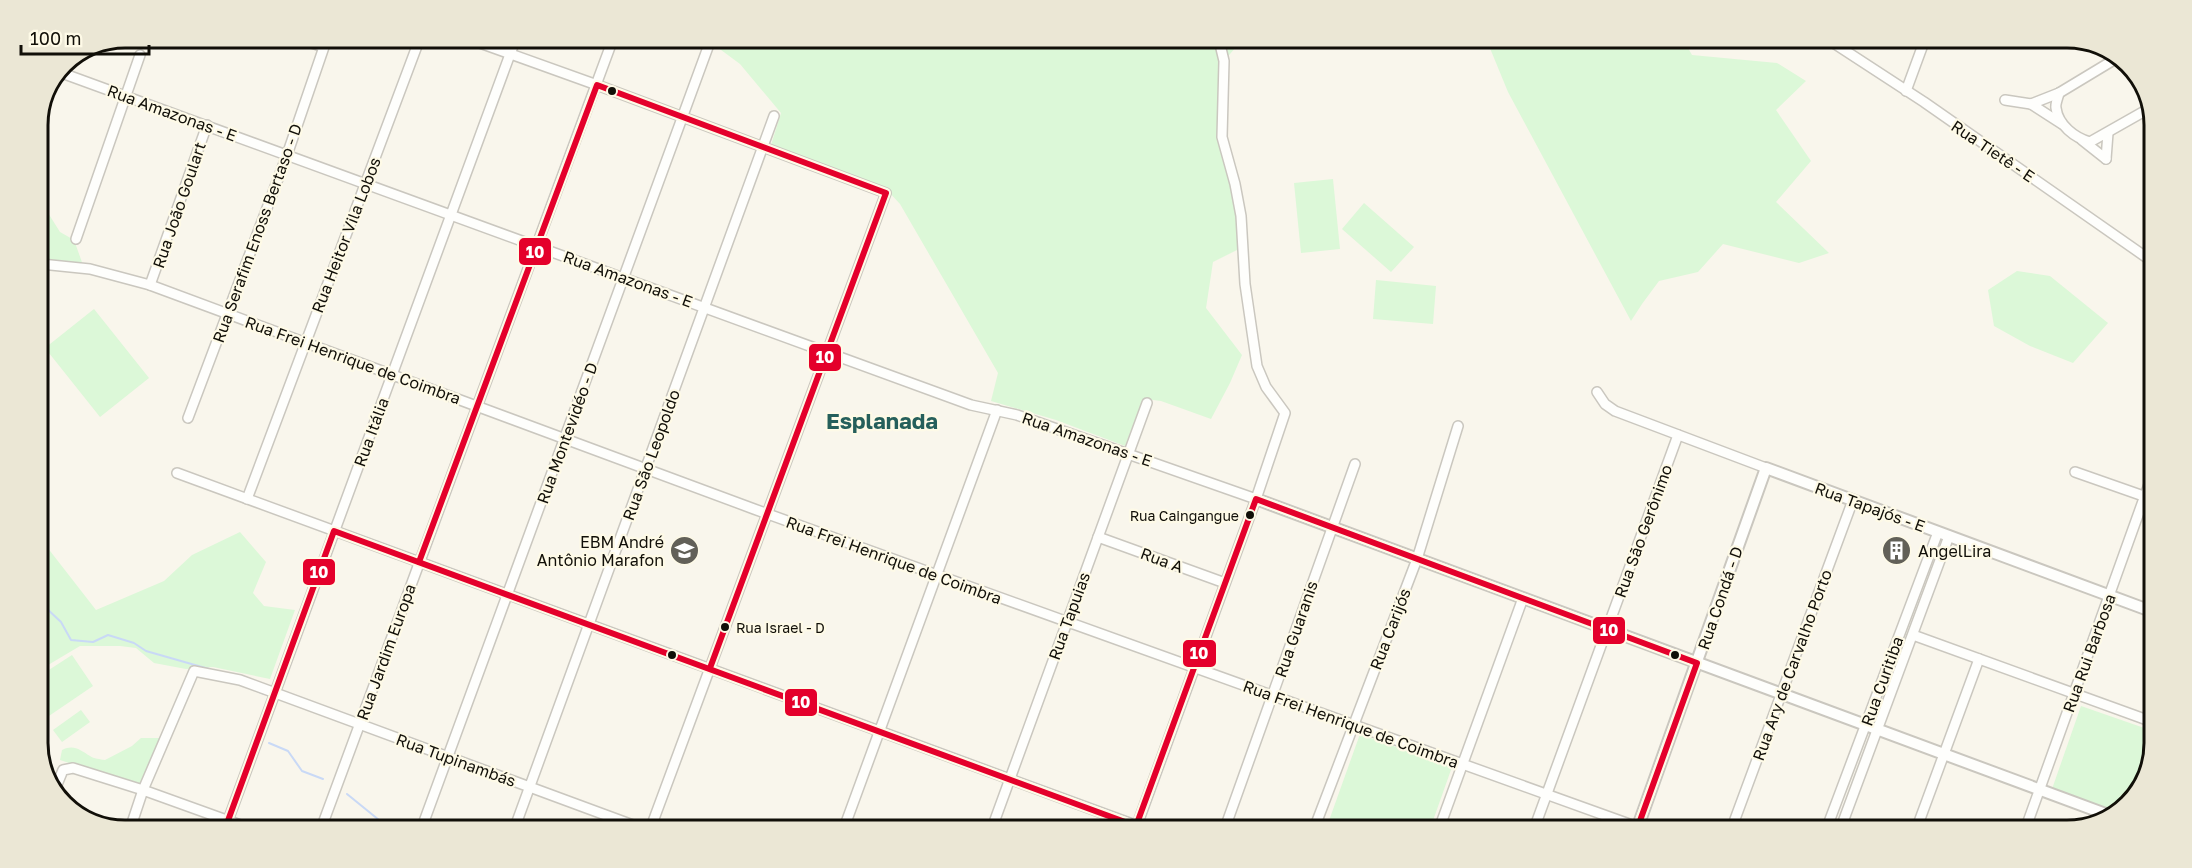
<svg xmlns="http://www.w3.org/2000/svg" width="2192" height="868" font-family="'Golos Text',sans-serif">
	<rect width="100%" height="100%" fill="#f9f6ec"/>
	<g fill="#dcf8d8">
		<path d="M715,39L1242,40L1224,61L1222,137L1235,184L1241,248L1213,262L1206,308L1242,355L1230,383L1211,419L1161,401L1145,399L1140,408L1125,446L1056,420L991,401L998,373L900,204L887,190L771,145L781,113L740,64L713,44Z"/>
		<path d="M1487,41H1684L1692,55L1777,63L1806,81L1776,110L1811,161L1776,202L1829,253L1799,263L1723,244L1698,272L1659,281L1642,304L1631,321L1508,92Z"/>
		<path d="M1333,179L1340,249L1301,253L1294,183Z"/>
		<path d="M38,197L60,232L74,240L83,265L38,260Z"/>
		<path d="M1364,203L1414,247L1391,272L1342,229Z"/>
		<path d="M2017,271L2050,276L2108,323L2073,363L2030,346L1994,326L1988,290Z"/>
		<path d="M1376,280L1436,286L1433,324L1373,319Z"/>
		<path d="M94,309L149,378L100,417L45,348L38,361V343L45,348Z"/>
		<path d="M240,532L266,562L253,593L264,606L295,610L270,679L213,667L186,669L154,663L136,648L120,646H80L38,671V550L47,547L96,610L164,581L192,555Z"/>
		<path d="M72,655L93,686L43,720L38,712V677Z"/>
		<path d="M2081,706L2150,730V771L2120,812L2052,789Z"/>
		<path d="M81,710L90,722L62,742L53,730Z"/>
		<path d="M1360,734L1452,767L1430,829H1326Z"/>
		<path d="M141,738H162L141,787L60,760L62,750C74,744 80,750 90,756C94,759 100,759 105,760L132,746Z"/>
	</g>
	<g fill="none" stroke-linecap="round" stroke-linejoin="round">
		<g stroke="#c9d9f6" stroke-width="2">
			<path d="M38,580L47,587L45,607L61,622L71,640L93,642L108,635L134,643L146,651L209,669"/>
			<path d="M255,690L264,694"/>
			<path d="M269,743L288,751L302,771L323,779"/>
			<path d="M347,794L379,820L384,826"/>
		</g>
		<defs>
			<g id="minor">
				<path d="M466,38L597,85L886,193L651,827"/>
				<path d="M1832,42L1924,102L2153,262"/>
				<path d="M59,72L971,405L1017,415L1256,499"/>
				<path d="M1906,91L1924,42"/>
				<path d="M2059,93C2058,98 2055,104 2056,108C2058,125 2075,138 2090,142L2150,108"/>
				<path d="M2005,100L2031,104L2059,93L2117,58"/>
				<path d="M2031,104L2062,124"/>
				<path d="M2082,140L2106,159"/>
				<path d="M2106,159L2108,133"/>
				<path d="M76,239L140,55"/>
				<path d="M41,264L90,269L150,285L754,509L1643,829"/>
				<path d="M150,285L207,125"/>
				<path d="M1597,392L1605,404L1615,411L1766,468"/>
				<path d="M188,418L287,155L324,47L296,38"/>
				<path d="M2075,472L2152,499"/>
				<path d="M177,473L1143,828"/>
				<path d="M247,499L420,38"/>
				<path d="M1098,537L1225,583"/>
				<path d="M1913,635L2150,721"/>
				<path d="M54,792L63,770L73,768L143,790L243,826"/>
				<path d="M131,826L143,790L194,671L240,680L638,827"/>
				<path d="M226,826L516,38"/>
				<path d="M322,826L613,39"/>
				<path d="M422,827L711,39"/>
				<path d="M515,827L774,116"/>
				<path d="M844,828L997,410"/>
				<path d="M992,828L1147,403"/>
				<path d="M1136,828L1256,499L1285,413L1266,387L1257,366L1245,284L1241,216L1235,184L1222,137L1224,61L1219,40"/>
				<path d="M1225,828L1355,464"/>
				<path d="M1314,829L1417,559L1458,426"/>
				<path d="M1439,829L1523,598"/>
				<path d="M1534,829L1678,435"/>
				<path d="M1731,830L1853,500"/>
				<path d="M1826,830L1938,532"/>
				<path d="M1840,830L1949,536"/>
				<path d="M1916,830L1979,659"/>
				<path d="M2025,830L2152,476"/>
			</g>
			<g id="tertiary">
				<path d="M1256,499L2111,816"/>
				<path d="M1637,829L1766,468L2151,611"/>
			</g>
		</defs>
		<use href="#minor" stroke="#cac7bf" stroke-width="12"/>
		<use href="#tertiary" stroke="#cac7bf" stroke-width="14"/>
		<use href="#minor" stroke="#fefefc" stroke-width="9"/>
		<use href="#tertiary" stroke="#fefefc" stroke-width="10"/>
		<defs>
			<g id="bus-1">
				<path d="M419,562L597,85L886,193L710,668"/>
				<path d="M226,826L334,531L1136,826L1256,499L1697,663L1637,829"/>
			</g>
		</defs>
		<use href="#bus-1" stroke="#fefae7" stroke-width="10"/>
		<use href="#bus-1" stroke="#e4002b" stroke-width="6"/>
	</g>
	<defs>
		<symbol id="school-disc" viewBox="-11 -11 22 22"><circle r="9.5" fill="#626058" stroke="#fefae7"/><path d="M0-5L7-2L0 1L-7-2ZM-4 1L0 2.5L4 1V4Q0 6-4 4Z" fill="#fff"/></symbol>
		<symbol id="building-disc" viewBox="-11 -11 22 22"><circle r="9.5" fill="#626058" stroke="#fefae7"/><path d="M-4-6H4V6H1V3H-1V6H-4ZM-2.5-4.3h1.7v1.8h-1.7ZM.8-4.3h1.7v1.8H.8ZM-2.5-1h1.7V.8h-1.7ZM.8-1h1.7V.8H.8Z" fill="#fff"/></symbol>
	</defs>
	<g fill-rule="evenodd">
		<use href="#school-disc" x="668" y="534" width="33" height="33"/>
		<use href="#building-disc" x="1880" y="534" width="33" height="33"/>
	</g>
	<g fill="#110f08" stroke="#fefae7" stroke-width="2">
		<circle cx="612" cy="91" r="5"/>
		<circle cx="1250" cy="515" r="5"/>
		<circle cx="725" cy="627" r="5"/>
		<circle cx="672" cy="655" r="5"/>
		<circle cx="1675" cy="655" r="5"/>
	</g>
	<g text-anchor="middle" stroke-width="4.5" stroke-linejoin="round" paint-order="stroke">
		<g font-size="14" fill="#110f08" stroke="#fefae7" text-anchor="end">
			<text x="1239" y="521">Rua Caingangue</text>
			<text x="736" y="633" text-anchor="start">Rua Israel - D</text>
		</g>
		<g font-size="16" fill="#110f08" stroke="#fefae7">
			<text transform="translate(172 113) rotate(20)" y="6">Rua Amazonas - E</text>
			<text transform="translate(1993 151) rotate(34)" y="6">Rua Tietê - E</text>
			<text transform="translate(179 205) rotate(-71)" y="6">Rua João Goulart</text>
			<text transform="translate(257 233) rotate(-70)" y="6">Rua Serafim Enoss Bertaso - D</text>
			<text transform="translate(346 235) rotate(-69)" y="6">Rua Heitor Vila Lobos</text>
			<text transform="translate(628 279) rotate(20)" y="6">Rua Amazonas - E</text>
			<text transform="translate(353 360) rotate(20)" y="6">Rua Frei Henrique de Coimbra</text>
			<text transform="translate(371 432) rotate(-70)" y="6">Rua Itália</text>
			<text transform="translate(567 433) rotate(-70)" y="6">Rua Montevidéo - D</text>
			<text transform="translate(1087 439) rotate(19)" y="6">Rua Amazonas - E</text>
			<text transform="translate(651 455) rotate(-70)" y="6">Rua São Leopoldo</text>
			<text transform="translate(1870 507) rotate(20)" y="6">Rua Tapajós - E</text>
			<text transform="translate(1643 531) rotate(-70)" y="6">Rua São Gerônimo</text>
			<text transform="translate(894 560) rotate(20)" y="6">Rua Frei Henrique de Coimbra</text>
			<text transform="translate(1162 560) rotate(20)" y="6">Rua A</text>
			<text transform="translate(1720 598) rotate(-71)" y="6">Rua Condá - D</text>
			<text transform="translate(1069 616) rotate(-70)" y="6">Rua Tapuias</text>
			<text transform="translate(1296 629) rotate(-71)" y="6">Rua Guaranis</text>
			<text transform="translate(1390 629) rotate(-69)" y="6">Rua Carijós</text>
			<text transform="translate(386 652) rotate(-70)" y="6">Rua Jardim Europa</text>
			<text transform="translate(2089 653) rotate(-70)" y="6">Rua Rui Barbosa</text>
			<text transform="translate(1792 665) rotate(-70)" y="6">Rua Ary de Carvalho Porto</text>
			<text transform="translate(1882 681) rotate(-70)" y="6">Rua Curitiba</text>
			<text transform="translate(1351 724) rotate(20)" y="6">Rua Frei Henrique de Coimbra</text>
			<text transform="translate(456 760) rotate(20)" y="6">Rua Tupinambás</text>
		</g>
		<g font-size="16" fill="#110f08" stroke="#fefae7" text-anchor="end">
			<text x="664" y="548">EBM André<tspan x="664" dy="18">Antônio Marafon</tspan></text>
			<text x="1918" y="557" text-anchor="start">AngelLira</text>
		</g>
		<g font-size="22" font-weight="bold" fill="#255f5b" stroke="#fefae7">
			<text x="882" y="429">Esplanada</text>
		</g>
	</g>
	<path d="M0 0H2192V868H0ZM125 48H2067A77 77 0 0 1 2144 125V743A77 77 0 0 1 2067 820H125A77 77 0 0 1 48 743V125A77 77 0 0 1 125 48Z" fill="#ebe7d5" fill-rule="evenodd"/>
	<path fill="none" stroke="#110f08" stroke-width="3" d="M125 48H2067A77 77 0 0 1 2144 125V743A77 77 0 0 1 2067 820H125A77 77 0 0 1 48 743V125A77 77 0 0 1 125 48Z"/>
	<g stroke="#fefae7" stroke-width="2">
		<rect x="518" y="237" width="34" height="29" rx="6" fill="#e4002b"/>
		<rect x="808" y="343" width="34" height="29" rx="6" fill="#e4002b"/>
		<rect x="302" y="558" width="34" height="28" rx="6" fill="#e4002b"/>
		<rect x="1592" y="616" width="34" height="29" rx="6" fill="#e4002b"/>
		<rect x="1182" y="639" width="35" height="29" rx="6" fill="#e4002b"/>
		<rect x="784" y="688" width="34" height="29" rx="6" fill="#e4002b"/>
	</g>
	<g font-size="16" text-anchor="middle" font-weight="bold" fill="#fff">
		<text x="535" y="258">10</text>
		<text x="825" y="363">10</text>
		<text x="319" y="578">10</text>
		<text x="1609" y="636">10</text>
		<text x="1199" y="659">10</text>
		<text x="801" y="708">10</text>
	</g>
	<path d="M21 45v9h128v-9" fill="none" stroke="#110f08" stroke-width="3"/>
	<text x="30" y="45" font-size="18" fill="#110f08" stroke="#fefae7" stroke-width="4.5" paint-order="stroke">100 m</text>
</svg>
